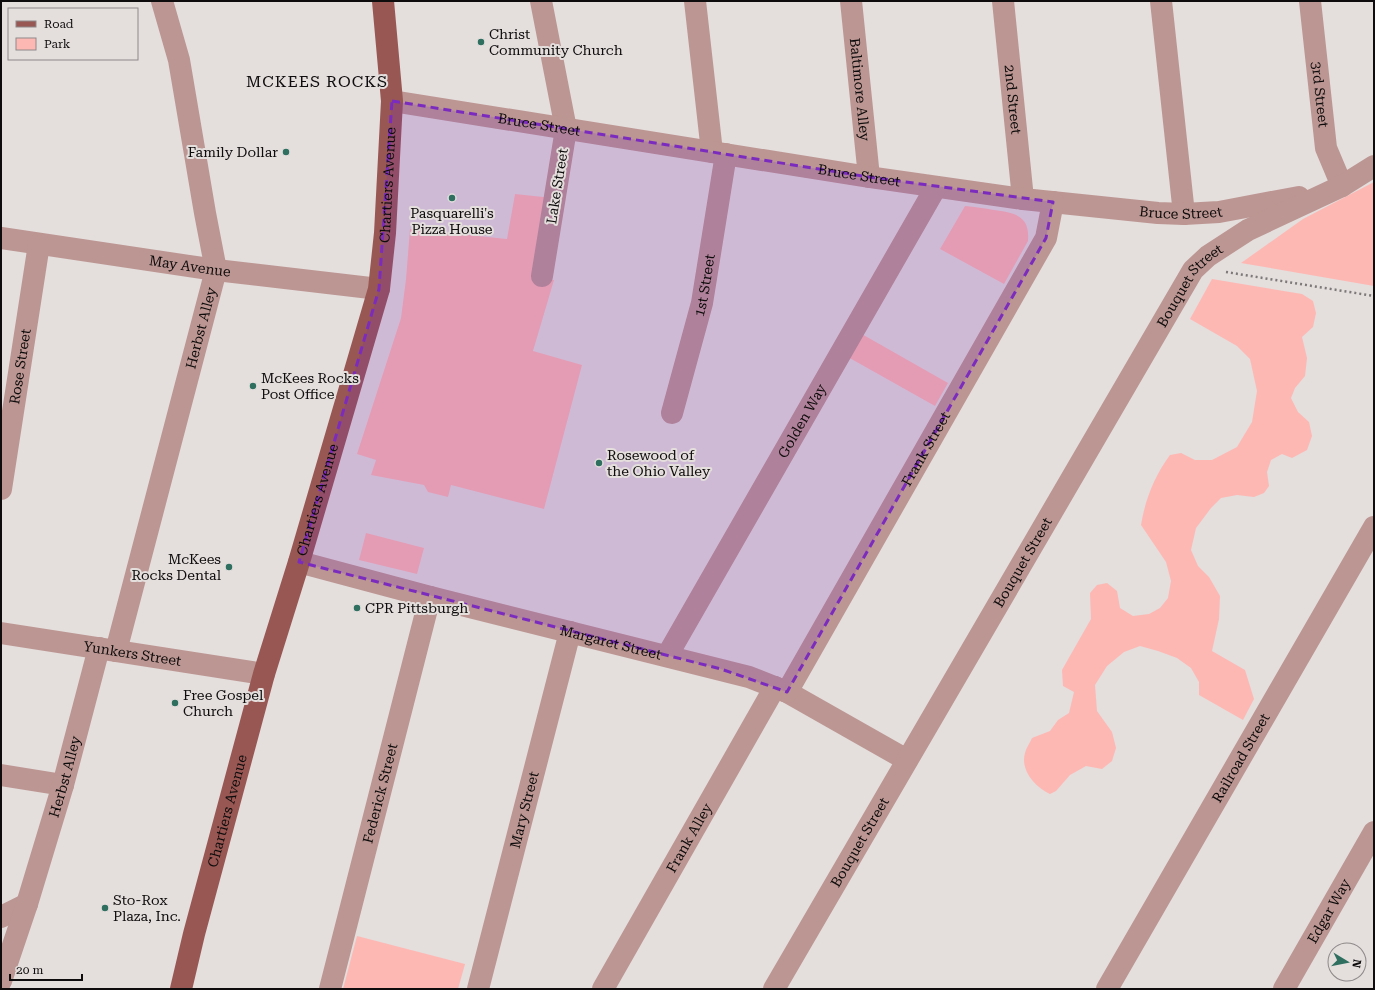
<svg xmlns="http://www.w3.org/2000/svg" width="1375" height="990" font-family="'Roboto Serif',serif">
	<rect width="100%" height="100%" fill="#e4dedd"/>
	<g fill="#feb8b3">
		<path d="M1374,182V286L1241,263L1303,219Z"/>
		<path d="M515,194L553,198L541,278L554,280L533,351L582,365L544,509L451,485L448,497L428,492L424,485L371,475L376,460L357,454L401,318L406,279L410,229L507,239Z"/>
		<path d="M965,206C975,207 985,208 994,210C1016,213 1030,216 1028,241L1004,284L940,249Z"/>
		<path d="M1212,279L1302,294L1313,301L1316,313L1313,327L1302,337L1307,358L1305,376L1295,388L1291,398L1298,412L1309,422L1312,436L1307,450L1292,458L1282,454L1271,460L1267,472L1269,486L1264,493L1254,497L1237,495L1221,498L1211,508L1196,528L1191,550L1198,566L1209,577L1220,596L1219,619L1212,651L1245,670L1254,699L1243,720L1199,695V682L1191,668L1177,658L1158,651L1140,646L1124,652L1107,666L1095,685L1097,711L1112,732L1116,748L1112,761L1102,769L1086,766L1070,775L1056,791L1050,794C1035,787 1020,770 1025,753C1026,748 1030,743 1032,738L1050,731L1058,720L1069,713L1074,692L1063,686L1062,670L1091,619L1090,593L1097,585L1107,583L1117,591L1120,608L1133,616L1149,614L1160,608L1168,598L1171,581L1166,562L1141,525C1145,500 1155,475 1170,455L1181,453L1195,460H1212L1237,447L1252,422L1257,391L1250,359L1237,346L1190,319Z"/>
		<path d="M860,333L948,383L935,406L846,356Z"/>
		<path d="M366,533L424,548L417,574L359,560Z"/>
		<path d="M357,936L465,964L458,989H343Z"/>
	</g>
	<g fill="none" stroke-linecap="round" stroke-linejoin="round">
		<path stroke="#7d7979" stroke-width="2.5" stroke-dasharray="2 3" stroke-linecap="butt" d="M1226,272L1374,296"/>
		<g stroke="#bc9692" stroke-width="22">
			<path d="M541,1L566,129L542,276"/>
			<path d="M695,1L712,152"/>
			<path id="s1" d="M851,1L869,177"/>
			<path id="s2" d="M1003,1L1023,199"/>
			<path d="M1161,1L1184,214"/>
			<path id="s3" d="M1310,1L1326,148L1342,186"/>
			<path id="s4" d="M392,101L869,177L1023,199L1158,213L1184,214L1219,212L1299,197"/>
			<path id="s5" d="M1,238L216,270L379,289"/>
			<path id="s6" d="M672,413L702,303L726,154"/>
			<path id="s7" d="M1,489L39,244"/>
			<path id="s8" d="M299,562L430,597L749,677L787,692L907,760"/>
			<path id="s9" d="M1,633L264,674"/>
			<path id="s10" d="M116,651L216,270L205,213L179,60L162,1"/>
			<path id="s11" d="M667,656L936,187"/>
			<path id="s12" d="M787,692L1046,238L1053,202"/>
			<path d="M1,775L63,785"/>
			<path d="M1,917L27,904"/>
			<path id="s13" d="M1,981L27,904L63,785L99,648"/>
			<path id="s14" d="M330,989L430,597"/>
			<path id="s15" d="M478,989L570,632"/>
			<path id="s16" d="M603,989L775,687"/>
			<path id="s17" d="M774,989L1193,270L1208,256L1248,230L1342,186L1374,166"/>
			<path id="s18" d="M1107,989L1374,527"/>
			<path id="s19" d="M1284,989L1374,832"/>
		</g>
		<path stroke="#985753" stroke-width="22" id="s20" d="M181,989L194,934L264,674L299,562L379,289L385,233L392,101L383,1"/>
	</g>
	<path fill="#7b2cbf" fill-opacity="0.2" stroke="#7b2cbf" stroke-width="3" stroke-dasharray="8 5" stroke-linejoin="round" d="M392,101L869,177L1053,202L1046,238L787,692L721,669L299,562L379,289Z"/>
	<g fill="#2e6f5f" stroke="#e4dedd" stroke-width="1.5">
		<circle cx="481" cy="42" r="4"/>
		<circle cx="286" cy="152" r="4"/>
		<circle cx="452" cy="198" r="4"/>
		<circle cx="253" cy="386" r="4"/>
		<circle cx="599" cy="463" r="4"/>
		<circle cx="229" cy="567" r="4"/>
		<circle cx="357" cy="608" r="4"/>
		<circle cx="175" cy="703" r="4"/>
		<circle cx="105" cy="908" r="4"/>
	</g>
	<g text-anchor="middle" stroke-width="4" stroke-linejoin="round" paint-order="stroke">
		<g font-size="14" fill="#0e0c0c" stroke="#e4dedd" text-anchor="start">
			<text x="489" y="39">Christ<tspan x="489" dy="16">Community Church</tspan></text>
			<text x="278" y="157" text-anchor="end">Family Dollar</text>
			<text x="452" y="218" text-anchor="middle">Pasquarelli's<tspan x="452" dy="16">Pizza House</tspan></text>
			<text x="261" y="383">McKees Rocks<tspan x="261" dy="16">Post Office</tspan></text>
			<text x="607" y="460">Rosewood of<tspan x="607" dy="16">the Ohio Valley</tspan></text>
			<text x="221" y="564" text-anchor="end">McKees<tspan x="221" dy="16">Rocks Dental</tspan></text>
			<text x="365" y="613">CPR Pittsburgh</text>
			<text x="183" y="700">Free Gospel<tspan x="183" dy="16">Church</tspan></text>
			<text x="113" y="905">Sto-Rox<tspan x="113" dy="16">Plaza, Inc.</tspan></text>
		</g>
		<g font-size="14" fill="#0e0c0c" stroke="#e4dedd">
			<text dy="5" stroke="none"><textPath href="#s1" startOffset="89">Baltimore Alley</textPath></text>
			<text dy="5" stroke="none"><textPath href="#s3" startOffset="94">3rd Street</textPath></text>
			<text dy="5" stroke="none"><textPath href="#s2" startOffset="99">2nd Street</textPath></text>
			<text dy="5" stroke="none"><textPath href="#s4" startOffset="149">Bruce Street</textPath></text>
			<text dy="5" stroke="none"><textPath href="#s4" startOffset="473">Bruce Street</textPath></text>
			<text dy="5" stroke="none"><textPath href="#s20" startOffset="832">Chartiers Avenue</textPath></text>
			<text transform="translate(557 186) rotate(-81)" y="5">Lake Street</text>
			<text dy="5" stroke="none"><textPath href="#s4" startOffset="797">Bruce Street</textPath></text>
			<text dy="5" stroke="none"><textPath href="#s5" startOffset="191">May Avenue</textPath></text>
			<text dy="5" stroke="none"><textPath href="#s6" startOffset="132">1st Street</textPath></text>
			<text dy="5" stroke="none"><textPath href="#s17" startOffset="818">Bouquet Street</textPath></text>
			<text dy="5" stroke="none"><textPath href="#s10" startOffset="334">Herbst Alley</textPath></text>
			<text dy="5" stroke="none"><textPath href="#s7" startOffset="124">Rose Street</textPath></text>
			<text dy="5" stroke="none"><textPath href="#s11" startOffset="271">Golden Way</textPath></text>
			<text dy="5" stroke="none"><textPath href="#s12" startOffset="280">Frank Street</textPath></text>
			<text dy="5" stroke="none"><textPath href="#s20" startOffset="508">Chartiers Avenue</textPath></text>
			<text dy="5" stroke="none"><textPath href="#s17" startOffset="494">Bouquet Street</textPath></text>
			<text dy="5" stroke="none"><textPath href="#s8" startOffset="322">Margaret Street</textPath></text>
			<text dy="5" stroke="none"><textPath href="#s9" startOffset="133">Yunkers Street</textPath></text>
			<text dy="5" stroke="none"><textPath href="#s18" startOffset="267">Railroad Street</textPath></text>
			<text dy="5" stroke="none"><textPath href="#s13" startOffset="214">Herbst Alley</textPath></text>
			<text dy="5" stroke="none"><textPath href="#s14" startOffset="202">Federick Street</textPath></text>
			<text dy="5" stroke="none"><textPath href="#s15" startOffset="185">Mary Street</textPath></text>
			<text dy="5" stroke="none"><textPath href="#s20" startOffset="184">Chartiers Avenue</textPath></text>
			<text dy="5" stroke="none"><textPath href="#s16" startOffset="174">Frank Alley</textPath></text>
			<text dy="5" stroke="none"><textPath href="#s17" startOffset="170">Bouquet Street</textPath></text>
			<text dy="5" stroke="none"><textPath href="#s19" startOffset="90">Edgar Way</textPath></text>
		</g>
		<g font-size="16" letter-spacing="1" fill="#0e0c0c" stroke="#e4dedd">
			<text x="317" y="87">MCKEES ROCKS</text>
		</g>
	</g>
	<rect width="1375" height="990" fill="none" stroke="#0e0c0c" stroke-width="4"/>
	<rect x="8" y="8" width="130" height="52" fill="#e4dedd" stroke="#8e8a89"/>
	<rect x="16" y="21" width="20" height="6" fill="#985753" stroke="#8e8a89"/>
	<text x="44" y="28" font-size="12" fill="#0e0c0c">Road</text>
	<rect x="16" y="38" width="20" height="12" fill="#feb8b3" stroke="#8e8a89"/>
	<text x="44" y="48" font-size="12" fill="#0e0c0c">Park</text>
	<g transform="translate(1347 962) rotate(100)"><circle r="19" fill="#e4dedd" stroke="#8e8a89"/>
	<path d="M0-3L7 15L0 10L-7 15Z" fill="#2e6f5f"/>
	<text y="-6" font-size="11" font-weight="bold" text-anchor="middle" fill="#0e0c0c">N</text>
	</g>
	<path d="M10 974v6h72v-6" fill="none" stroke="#0e0c0c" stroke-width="2"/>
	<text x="16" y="974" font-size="12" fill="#0e0c0c" stroke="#e4dedd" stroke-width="3" paint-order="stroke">20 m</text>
</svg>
